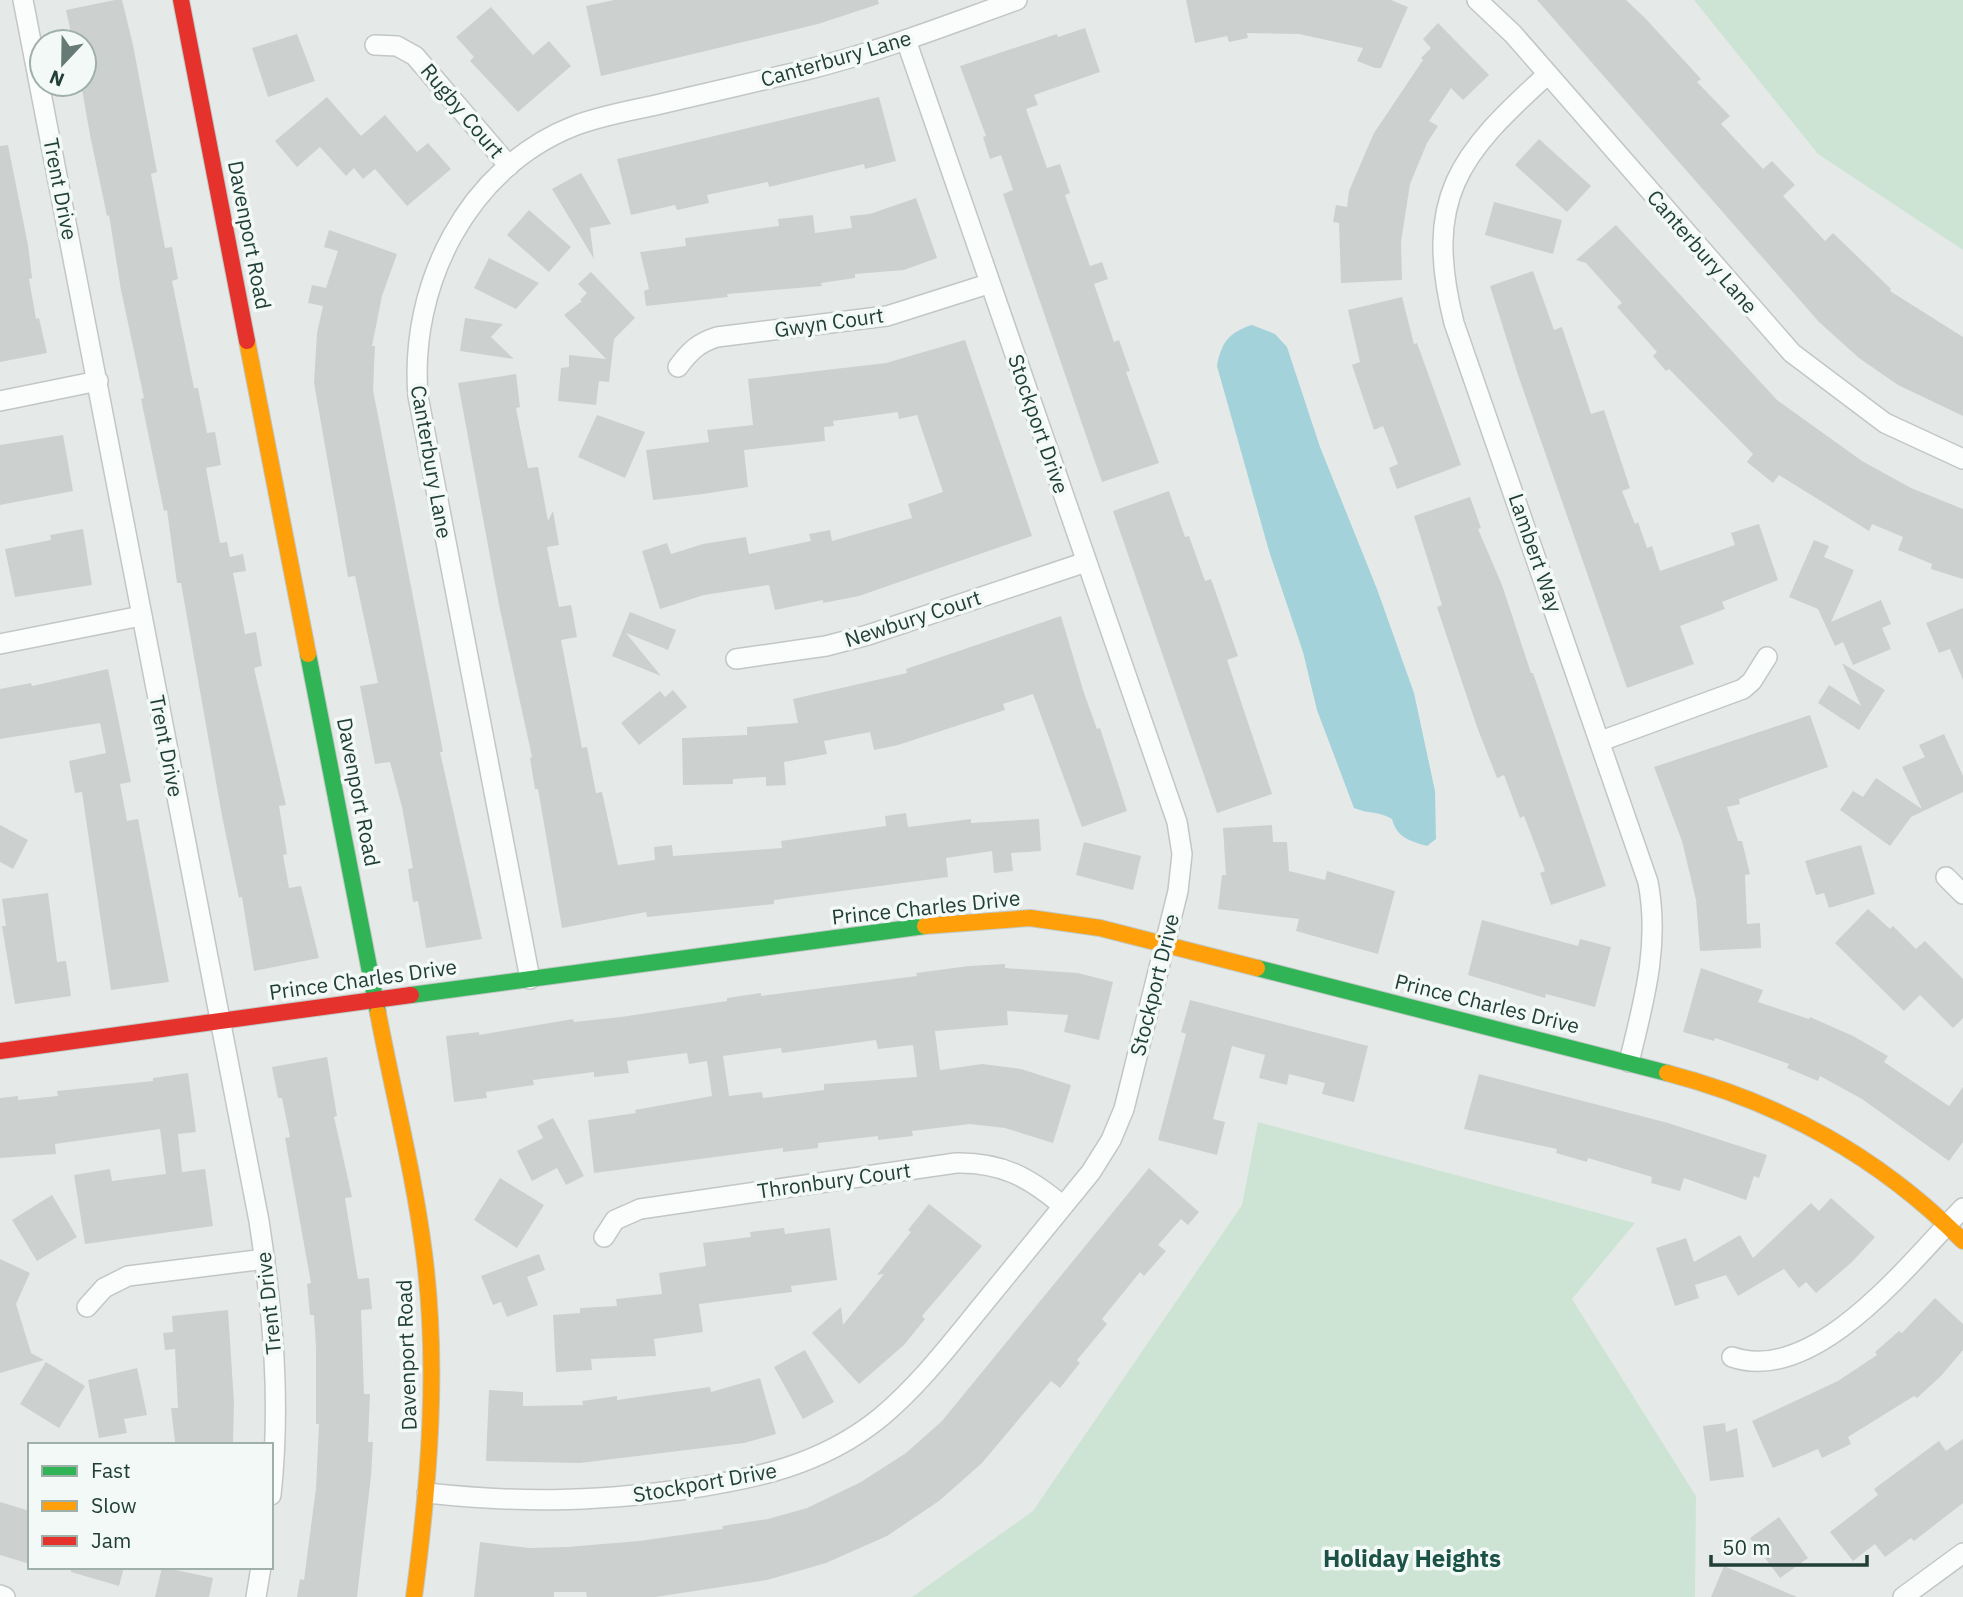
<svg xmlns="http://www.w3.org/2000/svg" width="1963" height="1597" font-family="'IBM Plex Sans',sans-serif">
	<rect width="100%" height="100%" fill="#e5eae8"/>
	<g fill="#cde4d4">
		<path d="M1694,0H1963V250L1818,154Z"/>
		<path d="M1258,1122L1635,1223L1572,1299L1696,1496L1695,1597H912L1033,1511L1242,1205Z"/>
	</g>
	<path fill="#a4d2da" d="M1252,325L1275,334L1287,347L1320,447L1377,589L1414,693L1435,791L1436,839L1427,846C1410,841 1397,838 1392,819C1379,811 1368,814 1354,808L1317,710L1303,652L1269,551L1217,366C1221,343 1229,332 1252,325Z"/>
	<g fill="#ccd1cf" fill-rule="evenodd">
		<path d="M115,0H122L133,45L157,172L151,174L165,248L172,247L178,279L172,281L194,388H198L207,433L215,432L221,465L206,468L220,543L227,542L230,557L243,554L246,571L233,573L245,634L256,632L262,666L254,668L286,805L279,806L287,854L283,855L289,888L301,886L319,958L254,971L242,897L239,898L222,816L181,583H177L167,510L164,511L141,399L144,398L121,290L109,215L107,216L90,135L81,84H84V42H73L66,10Z"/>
		<path d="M614,0H878L879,4L818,24L601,76L586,6Z"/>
		<path d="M1186,0H1391L1408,7L1381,68H1375L1357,61L1363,48L1299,34L1247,33L1248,38L1229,42L1227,36L1195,43Z"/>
		<path d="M1537,0H1626L1645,18L1701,79L1697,82L1730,116L1721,124L1763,169L1772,161L1795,185L1783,196L1825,241L1833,233L1891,289L1890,291L1963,337V416L1898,385L1859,358L1819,322Z"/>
		<path d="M491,7L533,55L549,41L571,66L518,112L470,61L474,57L456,37Z"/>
		<path d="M1438,23L1489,75L1463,100L1451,88L1429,121L1438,126L1427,143L1410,184L1401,242L1402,280L1341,283L1339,223L1333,222L1336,205L1347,207L1349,191L1374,133L1423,60L1421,58L1431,48L1423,39Z"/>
		<path d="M1085,28L1100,72L1034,95L1038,105L1026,109L1047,168L1060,164L1070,193L1065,195L1090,266L1102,262L1108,279L1094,284L1114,342L1119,340L1130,371L1126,372L1159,463L1102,482L1003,194L1013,190L1001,155L990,159L983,137L986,136L960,66L1057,34L1058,37Z"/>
		<path d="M297,34L315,81L268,97L252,48Z"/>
		<path d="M327,97L361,136L385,115L417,152L428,143L451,169L407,206L375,169L363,179L354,168L346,176L320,147L297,167L275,141Z"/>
		<path d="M879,97L896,161L865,169L864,164L769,187L768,182L707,195L709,203L677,210L675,205L631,215L617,159Z"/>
		<path d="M1539,139L1591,186L1567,212L1515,165Z"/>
		<path d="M8,145L28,245L32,278L29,279L36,319L39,318L47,353L0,362V146Z"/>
		<path d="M581,173L611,224L590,228L594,259L552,189Z"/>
		<path d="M916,198L937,258L904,270L855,274V278L821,283L822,286L727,294L728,297L646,306L644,291L649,289L640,252L686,246L685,238L779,226L778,219L813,215L815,233L852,228L850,216L870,214Z"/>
		<path d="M1494,202L1562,220L1553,254L1485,235Z"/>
		<path d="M529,210L571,247L549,272L507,235Z"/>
		<path d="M1616,225L1777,400L1862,461L1911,488L1963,509V579L1931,569L1932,564L1898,550L1903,537L1872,524L1869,531L1779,475L1773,483L1747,462L1753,454L1669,369L1666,371L1653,356L1657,352L1617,307L1622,303L1586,263L1576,260Z"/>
		<path d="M329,230L397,254L382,296L372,346H375L373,390L443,752H440L482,939L426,948L418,901L413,902L408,869L413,868L402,807L390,762L375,764L360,686L378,683L355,576L348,577L314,383L317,333L323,306L308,303L312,285L326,288L338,251L324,247Z"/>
		<path d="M489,258L539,283L516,309L474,288Z"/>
		<path d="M1533,271L1554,330L1562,327L1591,414L1604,410L1630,488L1622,491L1635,524L1638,522L1647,548L1652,546L1660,571L1735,545L1731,533L1759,524L1778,580L1722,602L1725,609L1680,626L1694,664L1627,688L1518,375L1490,286Z"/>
		<path d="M591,272L635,318L614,339L609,382L599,381L596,405L558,401L561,368L569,367V355L606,359L564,315L582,301L580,300L587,293L578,284Z"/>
		<path d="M1402,297L1414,344L1417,343L1461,465L1397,489L1389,468L1398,464L1383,426L1374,430L1352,365L1360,362L1348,310Z"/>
		<path d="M465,318L503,324L491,337L514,359L460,351Z"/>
		<path d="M965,340L1032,536L859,596L823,603V600L775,610L769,585L704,595L660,609L642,551L667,543L671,554L703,544L746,537L749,554L811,541L809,534L830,530L832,541L912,518L908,504L943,492L917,415L899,419L898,412L833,421L834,426L824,427L825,441L744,450L748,487L703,494L653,500L646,450L709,442L707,430L753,425L748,379L886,363Z"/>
		<path d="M516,374L520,407L516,408L528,468L538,467L548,521L553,511L559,545L547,547L559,607L571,605L577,637L561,640L582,748L587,747L596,793L602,792L618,865L655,860L654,847L672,845L673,856L782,848L781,841L886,826L885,816L906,813L908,827L971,819V823L1039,819L1041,851L1011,853L1013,871L994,873L992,851L946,858L948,877L774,900V904L647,917L646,912L562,928L538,789H535L530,758L532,757L499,605L458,383Z"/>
		<path d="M597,415L645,432L625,478L578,457Z"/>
		<path d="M63,435L73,491L0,505V445Z"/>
		<path d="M1169,491L1185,537L1189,536L1205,581L1211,579L1238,656L1227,660L1272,794L1217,813L1113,511Z"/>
		<path d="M1470,497L1481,528L1478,529L1502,585L1531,673H1533L1606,886L1551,905L1540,873L1545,871L1524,816L1520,818L1504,775L1497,778L1477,727L1437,607L1442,605L1414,516Z"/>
		<path d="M83,529L92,585L15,597L5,549L51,540L50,535Z"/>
		<path d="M1814,540L1829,546L1824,557L1854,570L1831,622L1881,600L1891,624L1882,628L1891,649L1853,665L1843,642L1835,646L1818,609L1789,597Z"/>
		<path d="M1963,608V680L1950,649L1939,653L1926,623Z"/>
		<path d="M630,612L676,630L668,650L626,633L661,676L612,656Z"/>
		<path d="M1061,616L1084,693L1097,729L1100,728L1127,811L1082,827L1033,694L1003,704L1005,710L898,745L874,750L870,732L824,741L827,754L784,762L786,785L766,786V777L733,779V784L683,785L682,738L747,735V727L798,723L793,699L907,673L906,669Z"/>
		<path d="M1842,663L1885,690L1859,730L1818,703L1829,685L1861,706Z"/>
		<path d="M108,669L131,782L120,784L127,821L138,819L169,982L111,990L82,792L75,793L69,761L106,753L100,723L0,739V689L31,683L32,686Z"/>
		<path d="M673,690L687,707L639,745L621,723L660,691L665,697Z"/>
		<path d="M1810,715L1828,767L1739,799L1740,804L1727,807L1738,841H1742L1750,874L1745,875L1747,924L1760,923L1761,948L1700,951L1696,900L1682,841L1654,767Z"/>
		<path d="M1944,734L1963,776V792L1911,817L1890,846L1840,810L1853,791L1863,797L1876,778L1922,809L1902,767L1925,757L1919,745Z"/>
		<path d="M0,825L28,840L13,869L0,862Z"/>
		<path d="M1272,825L1273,842H1287L1289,871L1325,880L1327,871L1395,891L1378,954L1296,931L1299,919L1218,909L1222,875H1226L1223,828Z"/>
		<path d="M1084,842L1141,856L1133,890L1076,875Z"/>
		<path d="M1861,845L1875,894L1829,908L1824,893L1816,895L1805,861Z"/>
		<path d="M48,893L57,962L66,961L71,996L15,1004L2,926H6L2,899Z"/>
		<path d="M1868,909L1890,929L1893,926L1916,949L1925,941L1963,979V1018L1953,1028L1920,995L1904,1011L1835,943Z"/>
		<path d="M1482,920L1578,946L1580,939L1611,947L1595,1007L1546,994L1545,998L1468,975Z"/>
		<path d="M1005,964V968L1078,973L1113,982L1099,1040L1064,1032L1068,1015L1007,1011L1008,1025L935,1031L940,1070L982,1064L1021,1069L1071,1085L1053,1143L1005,1128L970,1124L912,1131L913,1136L878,1140V1136L818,1143V1148L783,1152V1148L594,1173L588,1120L636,1113L635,1110L712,1096L707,1061L689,1064L687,1053L627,1061L629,1073L594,1077V1072L533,1080L534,1085L486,1092L487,1098L454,1102L446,1036L479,1032V1035L573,1019L574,1022L621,1017L727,1001V998L761,993V996L917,976L916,973L969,966ZM876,1040L878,1049L913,1045L917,1077L824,1084V1090L763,1098L762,1092L729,1096L723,1056L781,1048L782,1053Z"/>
		<path d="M1701,968L1763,990L1758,1002L1809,1019L1810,1017L1853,1036L1888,1056L1884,1062L1949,1106L1963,1087V1142L1949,1161L1862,1099L1820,1076L1818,1081L1787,1068L1789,1064L1756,1052L1715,1038L1714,1041L1683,1032Z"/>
		<path d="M1190,1000L1368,1046L1354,1102L1322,1094L1325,1083L1289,1074L1287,1085L1259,1078L1265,1055L1232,1046L1213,1119L1225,1122L1217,1155L1158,1140L1186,1034L1181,1032Z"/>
		<path d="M327,1057L337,1116L334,1117L352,1197L345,1198L358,1279L369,1278L372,1309L361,1310L364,1394H370L368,1442H373L371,1476L357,1597H297L300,1579L304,1580L316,1488L319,1424H316V1347L314,1315H310L307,1284L311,1283L285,1138L290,1137L282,1098H278L272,1067Z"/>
		<path d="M188,1073L196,1132L178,1134L182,1172L205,1169L213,1226L85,1244L74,1175L110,1169L112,1181L166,1174L160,1129L55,1144L56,1154L0,1158V1098L18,1096V1100L58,1096L57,1091L153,1081V1078Z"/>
		<path d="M1479,1074L1668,1123L1767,1155L1759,1178L1754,1176L1746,1200L1684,1178L1680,1191L1651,1183L1652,1177L1588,1158L1587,1162L1556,1153L1557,1149L1464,1129Z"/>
		<path d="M553,1118L584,1176L566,1185L557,1168L532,1181L517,1151L543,1138L537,1126Z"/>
		<path d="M1149,1168L1199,1212L1188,1225L1181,1219L1158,1245L1166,1251L1144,1276L1140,1272L1102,1319L1107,1324L1077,1360L1080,1363L1060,1388L1051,1381L982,1463L939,1501L887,1536L826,1563L767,1580L655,1597H587L586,1592H554V1597H474L480,1542L529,1548L567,1547L639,1541L723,1529L722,1526L768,1519L807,1508L861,1482L906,1453L942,1421Z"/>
		<path d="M500,1178L544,1205L517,1248L474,1220Z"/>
		<path d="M52,1195L77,1237L37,1261L12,1220Z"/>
		<path d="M1831,1198L1875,1237L1852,1262L1816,1293L1806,1282L1799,1288L1784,1269L1738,1296L1726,1275L1695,1285L1699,1298L1675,1306L1656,1248L1686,1238L1694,1262L1740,1235L1753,1258L1811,1203L1819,1211Z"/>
		<path d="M929,1204L982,1246L922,1316L925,1319L904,1345L859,1384L812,1333L841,1307L843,1325L884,1274L877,1275L911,1232L908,1230Z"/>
		<path d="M784,1228L785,1234L830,1228L837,1280L791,1286L792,1292L699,1304L703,1332L654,1339L656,1356L591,1359L592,1370L556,1372L553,1315L580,1313V1308L617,1306L616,1299L662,1294L659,1273L706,1266L703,1243L751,1237L750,1232Z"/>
		<path d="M539,1254L545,1270L527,1277L538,1305L507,1317L501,1302L493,1305L481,1276Z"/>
		<path d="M0,1259L30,1273L16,1304L31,1353L44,1360L0,1373Z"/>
		<path d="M1935,1298L1963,1324V1350L1941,1376L1917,1398L1914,1396L1848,1437L1851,1444L1822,1458L1818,1449L1773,1468L1752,1421L1838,1381L1877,1355L1875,1352L1899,1331L1902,1333Z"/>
		<path d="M228,1310L234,1403L233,1443L175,1442L171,1408H178L175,1349L165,1350L163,1333L173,1332L172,1316Z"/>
		<path d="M805,1350L834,1402L803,1419L774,1367Z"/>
		<path d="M46,1362L85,1386L59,1428L20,1404Z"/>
		<path d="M137,1368L147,1415L124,1419L127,1433L99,1438L88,1380Z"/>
		<path d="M760,1378L776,1434L744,1443L580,1463L486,1461L489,1390L523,1392V1406L583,1405L582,1401L617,1396V1400L710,1387L711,1392Z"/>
		<path d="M1725,1423L1726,1432L1737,1428L1744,1477L1710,1481L1703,1426Z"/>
		<path d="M1963,1439V1503L1914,1541L1911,1538L1885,1557L1875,1544L1853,1561L1830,1532L1878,1495L1874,1489L1939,1441L1946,1451Z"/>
		<path d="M0,1502L30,1511V1564L0,1555Z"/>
		<path d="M1779,1517L1808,1558L1780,1578L1750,1538Z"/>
		<path d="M1724,1566L1797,1597H1711Z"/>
		<path d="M71,1567H124L119,1586L71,1572Z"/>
		<path d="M162,1567L213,1578L209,1597H155Z"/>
	</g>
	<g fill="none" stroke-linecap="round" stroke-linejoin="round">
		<defs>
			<g id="street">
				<path d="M23,0L259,1221C273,1312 281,1402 271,1495"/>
				<path d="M1477,0L1513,34L1792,353L1885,423L1963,459"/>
				<path d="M375,45L397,46L415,56L509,166"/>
				<path d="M1548,74C1458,155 1423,198 1454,323L1648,882C1660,945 1644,1001 1629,1062"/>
				<path d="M678,367C690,351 698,343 717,337L887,316L988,284"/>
				<path d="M0,401L98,381"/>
				<path d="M0,644L141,616"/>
				<path d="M736,659L826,646L868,635L1086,562"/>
				<path d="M1601,741L1743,689L1752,681L1767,657"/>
				<path d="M1946,877L1963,894"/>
				<path d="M530,979L418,396C409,286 467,168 574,126C600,116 629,111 656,105C706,93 756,82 806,70C878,52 947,25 1017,0"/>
				<path d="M604,1237L615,1220L640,1209L956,1163C1001,1162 1029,1177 1063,1206"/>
				<path d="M87,1307L104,1288L128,1276L265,1259"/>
				<path d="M1732,1357C1816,1386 1911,1261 1963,1208"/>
				<path d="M427,1493C519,1503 588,1502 680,1490C754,1479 821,1466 881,1417C919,1385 949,1346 980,1308C1017,1263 1054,1217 1091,1172L1111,1140L1124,1109L1178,891L1182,854L1177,822L906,40"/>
				<path d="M0,1595L5,1597"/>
				<path d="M256,1597L261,1567"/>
				<path d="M1903,1597L1963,1553"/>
			</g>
			<g id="fast">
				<path d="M308,654L378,1013"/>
				<path d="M1257,968L1667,1073"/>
				<path d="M411,995L925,926"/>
			</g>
			<g id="slow">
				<path d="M247,341L308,654"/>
				<path d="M925,926L1030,918L1100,928L1257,968"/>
				<path d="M378,1013C393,1093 414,1173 424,1253C439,1367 429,1484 414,1597"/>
				<path d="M1667,1073C1782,1103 1879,1157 1963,1241"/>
			</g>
			<g id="jam">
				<path d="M181,0L247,341"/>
				<path d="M0,1051L411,995"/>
			</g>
		</defs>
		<use href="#street" stroke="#c2c7c5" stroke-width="22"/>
		<use href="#fast" stroke="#c0c8c5" stroke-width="18"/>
		<use href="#slow" stroke="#c0c8c5" stroke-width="18"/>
		<use href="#jam" stroke="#c0c8c5" stroke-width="18"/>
		<use href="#street" stroke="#fbfcfc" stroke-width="19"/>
		<use href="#fast" stroke="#30b455" stroke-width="16"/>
		<use href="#slow" stroke="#ff9f0a" stroke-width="16"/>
		<use href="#jam" stroke="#e5322d" stroke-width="16"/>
	</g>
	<g text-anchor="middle" stroke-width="7" stroke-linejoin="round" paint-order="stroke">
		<g font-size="21" fill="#213f37" stroke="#f3f9f6">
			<text transform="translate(836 59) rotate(-16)" y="7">Canterbury Lane</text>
			<text transform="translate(462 111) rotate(50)" y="7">Rugby Court</text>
			<text transform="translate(60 189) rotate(79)" y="7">Trent Drive</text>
			<text transform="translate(249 235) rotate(79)" y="7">Davenport Road</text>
			<text transform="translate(1702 252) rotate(49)" y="7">Canterbury Lane</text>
			<text transform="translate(829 323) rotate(-8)" y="7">Gwyn Court</text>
			<text transform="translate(1038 424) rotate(71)" y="7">Stockport Drive</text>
			<text transform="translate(431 462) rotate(80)" y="7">Canterbury Lane</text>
			<text transform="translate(1535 553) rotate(71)" y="7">Lambert Way</text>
			<text transform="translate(913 619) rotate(-18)" y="7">Newbury Court</text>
			<text transform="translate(166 746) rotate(79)" y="7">Trent Drive</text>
			<text transform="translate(358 792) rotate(79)" y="7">Davenport Road</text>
			<text transform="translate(926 908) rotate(-6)" y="7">Prince Charles Drive</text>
			<text transform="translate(363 980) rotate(-8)" y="7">Prince Charles Drive</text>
			<text transform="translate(1155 985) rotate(-76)" y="7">Stockport Drive</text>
			<text transform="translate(1487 1004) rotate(14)" y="7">Prince Charles Drive</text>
			<text transform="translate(834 1181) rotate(-8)" y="7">Thronbury Court</text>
			<text transform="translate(269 1303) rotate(-96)" y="7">Trent Drive</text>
			<text transform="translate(407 1355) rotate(-92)" y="7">Davenport Road</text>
			<text transform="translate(705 1483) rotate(-10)" y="7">Stockport Drive</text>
		</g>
		<g font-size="24" font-weight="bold" fill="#1c5245" stroke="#f3f9f6">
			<text x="1412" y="1567">Holiday Heights</text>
		</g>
	</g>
	<rect x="28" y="1443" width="245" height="126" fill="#f3f9f6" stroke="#9fafaa" stroke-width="2"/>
	<rect x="42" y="1466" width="35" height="10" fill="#30b455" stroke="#9fafaa" stroke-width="2"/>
	<text x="91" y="1478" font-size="21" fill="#213f37">Fast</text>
	<rect x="42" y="1501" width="35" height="10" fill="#ff9f0a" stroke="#9fafaa" stroke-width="2"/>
	<text x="91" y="1513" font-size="21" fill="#213f37">Slow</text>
	<rect x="42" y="1536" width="35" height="10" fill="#e5322d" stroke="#9fafaa" stroke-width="2"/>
	<text x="91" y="1548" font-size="21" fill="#213f37">Jam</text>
	<g transform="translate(63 63) rotate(202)"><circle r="33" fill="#f3f9f6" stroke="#9fafaa" stroke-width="2"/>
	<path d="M0-5L12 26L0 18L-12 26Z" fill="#667b75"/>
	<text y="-10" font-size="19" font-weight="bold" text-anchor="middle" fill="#213f37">N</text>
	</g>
	<path d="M1711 1555v10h156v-10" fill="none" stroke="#213f37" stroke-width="3.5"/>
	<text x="1722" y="1555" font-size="21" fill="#213f37" stroke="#f3f9f6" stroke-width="5" paint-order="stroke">50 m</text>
</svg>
